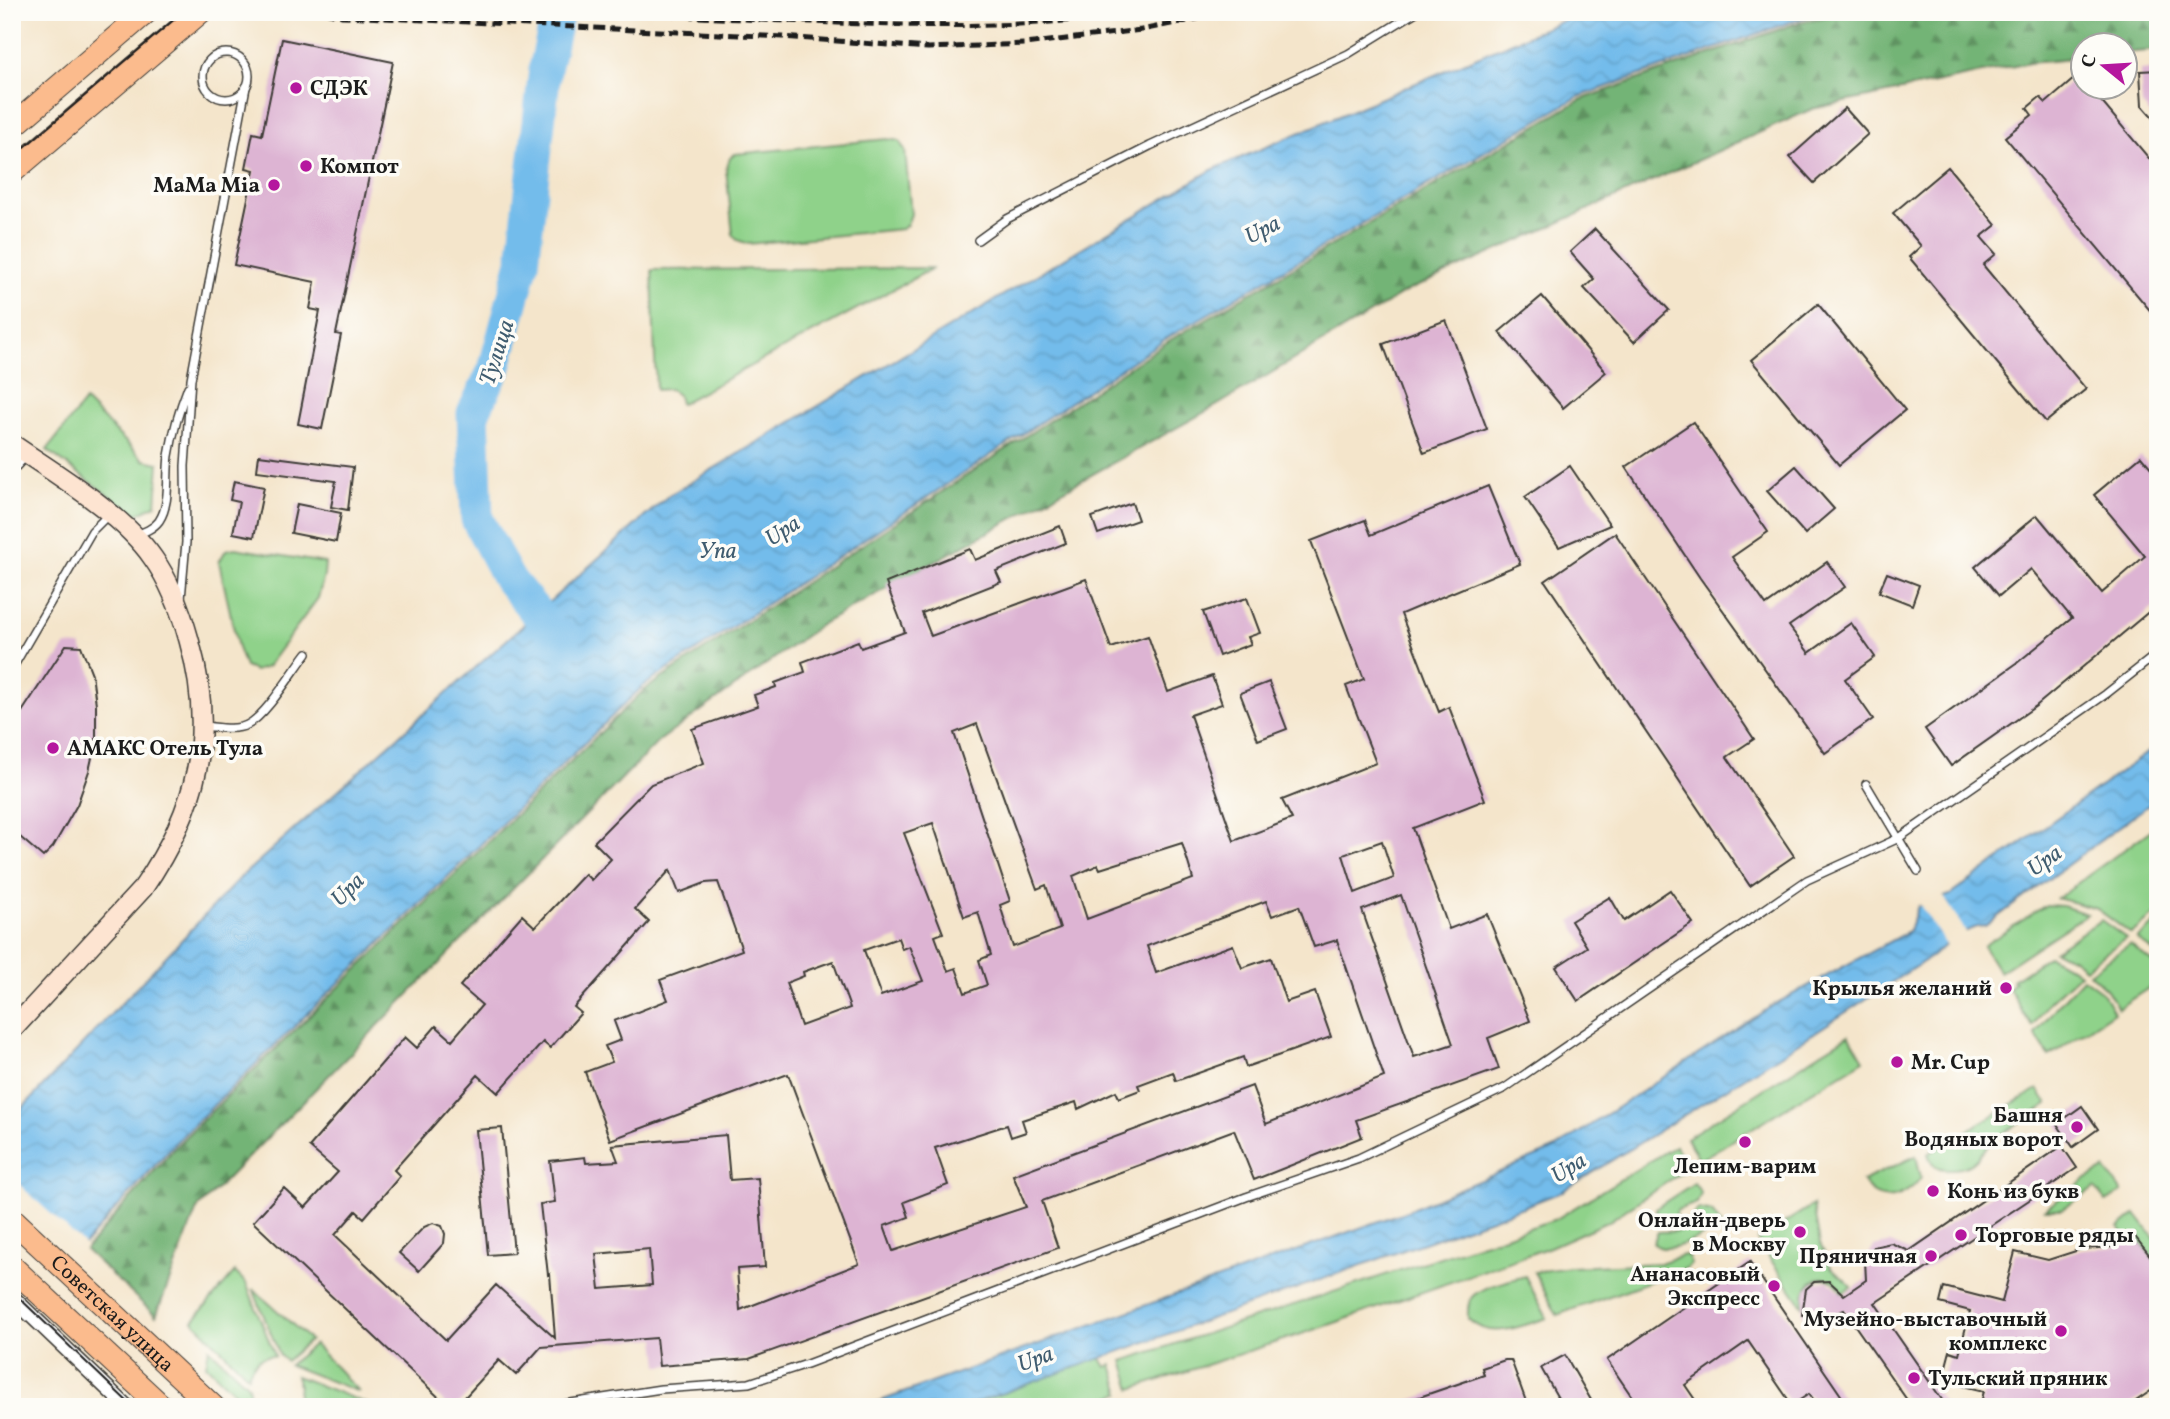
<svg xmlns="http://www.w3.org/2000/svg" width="2170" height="1419" font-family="Vollkorn,serif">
	<defs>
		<pattern id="forest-firs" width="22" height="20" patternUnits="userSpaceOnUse" patternTransform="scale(1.75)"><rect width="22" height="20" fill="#73b476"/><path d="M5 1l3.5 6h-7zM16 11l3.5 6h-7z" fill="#5e9260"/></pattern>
		<pattern id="water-waves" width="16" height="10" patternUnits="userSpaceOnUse" patternTransform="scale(1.75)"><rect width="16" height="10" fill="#73bceb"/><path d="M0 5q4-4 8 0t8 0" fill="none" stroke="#63a1c9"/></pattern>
	</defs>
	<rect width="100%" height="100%" fill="#fdfcf7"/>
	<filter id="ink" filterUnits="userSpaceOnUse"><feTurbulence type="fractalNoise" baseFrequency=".0143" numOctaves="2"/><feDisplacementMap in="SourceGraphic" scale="14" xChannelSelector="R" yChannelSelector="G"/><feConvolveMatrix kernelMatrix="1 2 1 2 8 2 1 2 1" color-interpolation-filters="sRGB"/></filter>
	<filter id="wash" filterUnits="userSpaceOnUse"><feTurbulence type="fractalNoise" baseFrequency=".00686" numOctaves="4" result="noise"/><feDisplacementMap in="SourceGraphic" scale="28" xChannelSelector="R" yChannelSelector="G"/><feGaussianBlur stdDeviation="1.57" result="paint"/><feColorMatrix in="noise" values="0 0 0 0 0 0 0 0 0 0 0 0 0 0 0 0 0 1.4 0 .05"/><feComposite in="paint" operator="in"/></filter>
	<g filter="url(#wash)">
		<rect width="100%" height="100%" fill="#f4e5cb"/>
		<g fill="#8fd28a" stroke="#567753" stroke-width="2">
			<path d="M887,139L899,141L905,150L911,214L907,225L902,229L748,244L737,240L733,235L726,169L730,158L735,154Z"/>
			<path d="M933,268L680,404L678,395L670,389L656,390L652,270Z"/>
			<path d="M85,401L144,460L159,463L156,505L135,515L47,450Z"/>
			<path d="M235,548L325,563L324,576L318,598L267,667L255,671L245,667L238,648L219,562L226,550Z"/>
			<path d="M2158,825V912L2131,934L2097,909L2057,898Z"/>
			<path d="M2046,905L2063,906L2087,914L1999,972L1983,946Z"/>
			<path d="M2101,920L2126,938L2085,968L2072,958L2054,951Z"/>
			<path d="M2158,921V954L2137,939Z"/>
			<path d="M2130,944L2158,967V982L2118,1008L2107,990L2089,973Z"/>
			<path d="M2049,956L2080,973L2050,1001L2032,1027L2009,989L2015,982L2013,980Z"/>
			<path d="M2083,978L2102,992L2114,1012L2049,1056L2035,1034L2056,1007Z"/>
			<path d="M1849,1035L1864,1060L1700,1160L1686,1138Z"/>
			<path d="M2038,1089L2048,1104C2031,1115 2013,1126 1997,1138C1977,1152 1978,1170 1948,1169C1936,1169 1932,1165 1928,1154Z"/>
			<path d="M1675,1146L1688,1168L1609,1221L1550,1247L1326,1326L1132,1389L1123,1361L1556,1219Z"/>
			<path d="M1916,1156L1921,1177C1912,1191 1892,1204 1874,1194C1870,1191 1865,1184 1862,1181Z"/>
			<path d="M2105,1169L2122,1192L2106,1202L2095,1188L2062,1209H2045L2086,1179Z"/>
			<path d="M1694,1183L1701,1193L1697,1203L1677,1210L1673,1223L1669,1225L1657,1221L1656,1208Z"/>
			<path d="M1813,1205L1820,1244L1831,1267L1852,1287L1842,1293C1830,1266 1800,1277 1804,1308L1757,1240Z"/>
			<path d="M1699,1209L1712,1212L1722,1226C1707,1233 1666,1259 1653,1243L1658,1232C1666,1231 1679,1234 1686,1227C1693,1221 1690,1214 1699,1209Z"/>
			<path d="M2136,1214L2158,1243V1266L2134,1234L2127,1239L2119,1228Z"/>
			<path d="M1683,1255L1688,1256L1691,1263L1687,1268L1557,1315L1534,1272L1571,1267L1660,1263Z"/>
			<path d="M235,1272L246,1283L275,1356C261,1354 252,1363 248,1376L193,1321Z"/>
			<path d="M1525,1276L1547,1318C1521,1326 1490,1341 1468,1319C1468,1312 1467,1303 1472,1297C1480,1287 1512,1280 1525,1276Z"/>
			<path d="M253,1289L310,1340L286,1361L280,1356Z"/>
			<path d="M314,1344L359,1392L289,1365Z"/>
			<path d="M209,1348L248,1385L250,1397L244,1402L206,1365Z"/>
			<path d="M1100,1357L1106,1367L1112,1365L1121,1393L1082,1407H964Z"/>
			<path d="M296,1376L373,1406L374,1407H283L297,1399L299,1386Z"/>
		</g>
		<path fill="url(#forest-firs)" stroke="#486849" stroke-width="2" d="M1847,12H2158V50L2125,53L2124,46H2082V58L2029,63L1812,109L1409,290L1218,405L822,624L659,741L197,1209L156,1316L85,1250L177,1145L644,690L1170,340L1580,100L1800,22Z"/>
		<g fill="url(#water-waves)" stroke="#486c84" stroke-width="2">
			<path d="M1583,12H1833L1799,19L1578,97L1167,338L642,687L176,1142L12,1325V1119L242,876L668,496L1212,170Z"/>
			<path d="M2158,745V798L1985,926C1963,927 1946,946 1929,958L1777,1057L1561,1192L1502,1215L964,1407H864L1407,1211L1554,1149L1775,1004L1909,931L1918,906L1950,895Z"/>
		</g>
		<g fill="#f4e5cb">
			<path d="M1942,894L1968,935L1947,946L1918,902Z"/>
			<path d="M12,1178L87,1247L12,1329Z"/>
		</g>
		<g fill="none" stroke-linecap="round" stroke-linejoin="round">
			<path stroke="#73bceb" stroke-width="33" d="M558,12L545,69L523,262L494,370L473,413L477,519L508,578L564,646"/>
		</g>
		<g id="blocks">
			<g fill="#ddb4d3" fill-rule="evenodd">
				<path d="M282,39L393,62L336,334L341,335L322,429L298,424L320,311L310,309L315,282L234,265L254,170L246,168L253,133L262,135Z"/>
				<path d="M2158,70V123L2142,105L2140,71Z"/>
				<path d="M2082,72V88H2090L2158,169V320L2005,137L2032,115L2027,108L2040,97L2046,103Z"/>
				<path d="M1845,108L1868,134L1814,183L1790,157Z"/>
				<path d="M1948,167L1996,225L1981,237L1996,254L1983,265L2086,389L2046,422L1909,257L1921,246L1893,213Z"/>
				<path d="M1595,229L1669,310L1634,342L1584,288L1594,279L1570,252Z"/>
				<path d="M1542,296L1606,372L1563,408L1499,332Z"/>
				<path d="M1818,304L1905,410L1839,465L1751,360Z"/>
				<path d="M1446,320L1487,429L1424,453L1383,344Z"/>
				<path d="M1693,422L1768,532L1732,557L1766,605L1827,562L1845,587L1789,626L1809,653L1851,623L1875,657L1845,679L1873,719L1825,753L1700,578L1626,467Z"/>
				<path d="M259,455L353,467L348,510L331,507L336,481L257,471Z"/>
				<path d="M2141,456L2158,476V604L2036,706L1951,766L1925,729L2017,663L2072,618L2031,569L1999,596L1975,567L2037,515L2102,593L2145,556L2094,495Z"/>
				<path d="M1570,466L1610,525L1559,547L1525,497Z"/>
				<path d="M1796,466L1834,509L1805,534L1767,491Z"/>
				<path d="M234,481L264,487L254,537L233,533L239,502L230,500Z"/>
				<path d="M1488,486L1520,564L1401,614L1439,712L1449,707L1485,800L1413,828L1449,929L1487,914L1530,1021L1488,1038L1499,1069L1356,1120L1362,1137L1254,1180L1234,1130L1042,1201L1058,1248L749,1359L659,1366L656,1338L541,1347L516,1375L499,1360L456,1407H449L253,1222L284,1188L305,1208L338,1172L309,1147L405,1037L417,1048L436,1026L452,1040L482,1005L460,986L522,915L535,927L585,874L591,880L611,859L594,842L651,784L704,763L692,729L758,706L754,695L776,687L775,683L805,672L802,662L858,641L861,648L905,632L886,583L970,549L975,560L1060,526L1066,543L996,571L1001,582L922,613L931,636L1086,579L1111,648L1148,636L1168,692L1212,676L1222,704L1190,715L1234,841L1292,819L1282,800L1376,763L1346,686L1364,679L1311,541L1365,520L1371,535ZM977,724L1037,889L1046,885L1060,929L1013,947L1000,905L1010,901L954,733ZM933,823L964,917L978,912L991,955L979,960L987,985L965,993L956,968L948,971L935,936L943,933L904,833ZM1382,841L1394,878L1355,893L1343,855ZM1182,843L1193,879L1087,919L1073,876L1098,865L1100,869ZM670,870L679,893L705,883L718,882L742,950L660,980L668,1000L614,1021L621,1040L605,1046L612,1062L585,1072L610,1140L788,1074L859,1264L740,1310L737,1269L765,1267L758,1178L730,1180L726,1135L612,1145L618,1161L586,1163L585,1157L550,1161L555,1202L540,1204L548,1275L550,1274L555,1338L496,1285L446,1340L335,1235L356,1211L364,1218L400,1176L394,1170L478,1075L498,1093L543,1042L550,1048L581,1013L574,1007L649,922L635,909ZM1401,895L1453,1044L1414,1057L1362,910ZM1266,901L1272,916L1299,906L1314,947L1337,940L1384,1077L1266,1124L1252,1086L1013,1175L1026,1207L893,1251L884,1226L909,1217L904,1202L948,1185L935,1148L1007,1125L1011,1137L1026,1132L1022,1120L1076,1102L1078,1109L1116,1091L1119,1098L1140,1090L1138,1085L1173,1072L1176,1081L1243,1057L1246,1067L1331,1037L1315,992L1286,1002L1271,958L1242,968L1233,945L1156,973L1147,946ZM898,938L902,949L909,946L923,981L881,996L864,950ZM833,961L850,1008L801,1026L786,983L804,976L803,972ZM649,1249L652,1285L600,1289L596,1254Z"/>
				<path d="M1132,503L1138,520L1098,534L1092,517Z"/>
				<path d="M297,504L341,513L336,542L291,533Z"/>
				<path d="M1615,533L1754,739L1727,757L1794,856L1750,886L1545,581Z"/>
				<path d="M1887,573L1919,585L1912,605L1879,592Z"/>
				<path d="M1247,598L1260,633L1248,637L1251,644L1219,656L1203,612Z"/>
				<path d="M66,645L81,646L92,674L96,704V740L89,771L77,805L53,847L43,857L12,830V727Z"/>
				<path d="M1269,682L1287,729L1258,740L1240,693Z"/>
				<path d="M1670,890L1693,923L1578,1001L1556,967L1587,947L1571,921L1610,897L1624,921Z"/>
				<path d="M2082,1106L2098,1129L2073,1147L2057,1124Z"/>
				<path d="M502,1128L514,1253L488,1255L476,1130Z"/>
				<path d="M2062,1146L2077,1168L1875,1303L1947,1407H1912L1844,1310L1818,1321L1816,1317L1802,1315L1806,1289L1814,1282L1829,1281L1844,1295L1866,1280L1865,1260L1874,1247L1891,1243L1909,1251Z"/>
				<path d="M433,1223L442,1226L445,1234L444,1243L419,1271L399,1253L424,1227Z"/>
				<path d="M2133,1234L2158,1266V1386L2127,1407H1980L1984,1391L1942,1381L1950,1351L1959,1354L1970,1311L1940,1303L1944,1287L2002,1302L2015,1252L2048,1260L2082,1249L2115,1247Z"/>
				<path d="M1750,1262L1849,1407H1818L1809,1394L1792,1405L1748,1341L1685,1385L1700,1407H1639L1607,1360Z"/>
				<path d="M1565,1355L1591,1400L1580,1407H1563L1541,1368Z"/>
				<path d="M1505,1360H1511L1528,1407H1400L1399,1404L1484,1375L1482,1368Z"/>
			</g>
		</g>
	</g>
	<g filter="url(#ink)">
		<use href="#blocks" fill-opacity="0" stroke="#3c3a36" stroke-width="2"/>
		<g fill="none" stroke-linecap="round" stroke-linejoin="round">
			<defs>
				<g id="lane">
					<circle cx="226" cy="76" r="23"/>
					<path d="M978,240L1007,219L1150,146L1348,54L1416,12"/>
					<path d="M12,471L26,456"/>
					<path d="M135,535C144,532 153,529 159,521C171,503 166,476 169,456C173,431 179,410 188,387"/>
					<path d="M181,599L186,542L185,466L191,379L246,87"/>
					<path d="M12,669L92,531L109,514"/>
					<path d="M203,726C217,727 234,731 247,725C266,716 293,671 307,653"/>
					<path d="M1866,784L1918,871"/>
					<path d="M545,1407L661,1389L749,1383L807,1364L1246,1197L1359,1158L1505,1088L1807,880L1899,838L2106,694L2158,653"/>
				</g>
				<path id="street" d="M12,1297L127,1407"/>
				<path id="secondary" d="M12,444C57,475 122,513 153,558C171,583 181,611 189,640C216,734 198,808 143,888L12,1030"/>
				<g id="primary">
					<path d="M12,127L146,12"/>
					<path d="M12,172L200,12"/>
					<path id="s1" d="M12,1219L213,1407"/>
					<path d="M12,1267L162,1407"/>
				</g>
			</defs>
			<use href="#lane" stroke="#3c3a36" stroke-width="10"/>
			<use href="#street" stroke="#3c3a36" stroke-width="17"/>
			<use href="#secondary" stroke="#3c3a36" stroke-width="22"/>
			<use href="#primary" stroke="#3c3a36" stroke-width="25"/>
			<use href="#lane" stroke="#fff" stroke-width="7"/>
			<use href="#street" stroke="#fff" stroke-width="14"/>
			<use href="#secondary" stroke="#fde4d1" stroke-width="19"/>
			<use href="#primary" stroke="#fbbb8d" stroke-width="23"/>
			<g stroke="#1c1c1c" stroke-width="2">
				<path d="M12,158L183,12"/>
				<path d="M12,1291L133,1407"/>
			</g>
			<g stroke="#1c1c1c" stroke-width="5" stroke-dasharray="10 5" stroke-linecap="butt">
				<path d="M325,12L342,16L783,37L928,48L1025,44L1141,30L1232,12"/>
				<path d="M609,12C694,17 779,21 865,24C955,27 1046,27 1136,12"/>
			</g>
		</g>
	</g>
	<g fill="#b5179e" stroke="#fdfcf7" stroke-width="2.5">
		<circle cx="296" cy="88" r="7"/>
		<circle cx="306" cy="166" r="7"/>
		<circle cx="274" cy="185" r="7"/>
		<circle cx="53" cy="748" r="7"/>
		<circle cx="2006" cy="988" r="7"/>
		<circle cx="1897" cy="1062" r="7"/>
		<circle cx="2077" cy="1127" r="7"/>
		<circle cx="1745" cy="1142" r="7"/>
		<circle cx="1933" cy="1191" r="7"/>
		<circle cx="1800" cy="1232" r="7"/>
		<circle cx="1961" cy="1235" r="7"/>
		<circle cx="1931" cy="1256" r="7"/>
		<circle cx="1774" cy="1286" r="7"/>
		<circle cx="2061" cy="1331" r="7"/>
		<circle cx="1914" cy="1378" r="7"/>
	</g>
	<g text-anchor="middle" stroke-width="7" stroke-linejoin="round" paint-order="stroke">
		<g font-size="21" font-weight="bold" fill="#1c1c1c" stroke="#fdfcf7" text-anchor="start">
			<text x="310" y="95">СДЭК</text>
			<text x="320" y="173">Компот</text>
			<text x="260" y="192" text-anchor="end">MaMa Mia</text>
			<text x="67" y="755">АМАКС Отель Тула</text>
			<text x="1992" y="995" text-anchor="end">Крылья желаний</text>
			<text x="1911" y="1069">Mr. Cup</text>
			<text x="2063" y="1122" text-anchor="end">Башня<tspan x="2063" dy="24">Водяных ворот</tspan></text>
			<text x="1745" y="1173" text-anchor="middle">Лепим-варим</text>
			<text x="1947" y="1198">Конь из букв</text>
			<text x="1786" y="1227" text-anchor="end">Онлайн-дверь<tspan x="1786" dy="24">в Москву</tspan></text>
			<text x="1975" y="1242">Торговые ряды</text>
			<text x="1917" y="1263" text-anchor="end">Пряничная</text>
			<text x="1760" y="1281" text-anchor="end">Ананасовый<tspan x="1760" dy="24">Экспресс</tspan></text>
			<text x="2047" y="1326" text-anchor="end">Музейно-выставочный<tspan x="2047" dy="24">комплекс</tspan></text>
			<text x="1928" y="1385">Тульский пряник</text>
		</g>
		<g font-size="21" fill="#1c1c1c" stroke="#fdfcf7">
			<text dy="7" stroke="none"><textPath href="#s1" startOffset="138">Советская улица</textPath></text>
		</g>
		<g font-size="23" font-style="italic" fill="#3f5c6f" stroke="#fdfcf7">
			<text transform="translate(1262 229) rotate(-27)" y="8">Upa</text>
			<text transform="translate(496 352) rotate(-72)" y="8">Тулица</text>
			<text transform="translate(782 530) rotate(-33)" y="8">Upa</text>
			<text x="718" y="558">Упа</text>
			<text transform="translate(2044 860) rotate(-36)" y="8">Upa</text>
			<text transform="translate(347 889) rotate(-45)" y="8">Upa</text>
			<text transform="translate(1568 1167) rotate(-32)" y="8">Upa</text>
			<text transform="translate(1035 1358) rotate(-20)" y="8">Upa</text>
		</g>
	</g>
	<rect width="2170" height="1419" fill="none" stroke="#fdfcf7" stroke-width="42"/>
	<g transform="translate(2104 66) rotate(288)"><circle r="33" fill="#fdfcf7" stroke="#a3a29f" stroke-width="2"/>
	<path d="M0-5L12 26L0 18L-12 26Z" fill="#b5179e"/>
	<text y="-10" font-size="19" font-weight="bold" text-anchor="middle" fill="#1c1c1c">С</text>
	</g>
</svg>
